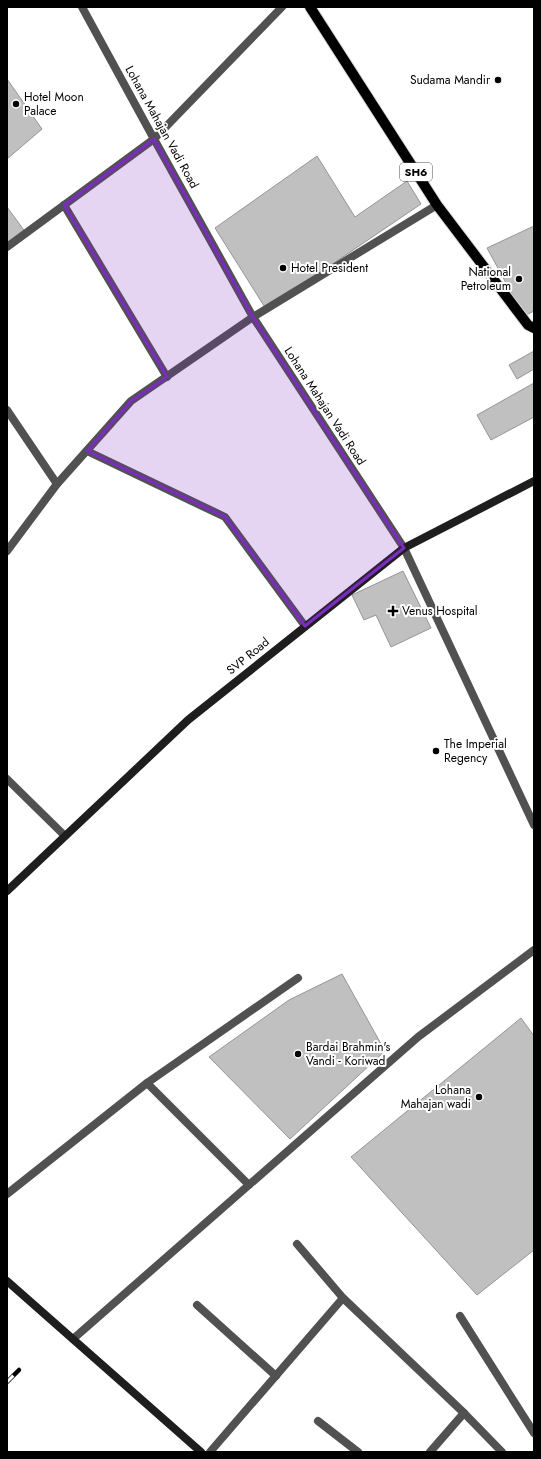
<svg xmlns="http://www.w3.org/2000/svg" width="541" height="1459" font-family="Jost,sans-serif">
	<rect width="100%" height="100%" fill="#fff"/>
	<g fill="#c0c0c0" stroke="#959595">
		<path d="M7,79L42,129L7,159Z"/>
		<path d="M317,156L355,217L407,181L421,204L266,309L215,228Z"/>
		<path d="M7,207L26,233L7,247Z"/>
		<path d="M534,226V311L524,316L487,248Z"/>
		<path d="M534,351V369L517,379L509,365Z"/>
		<path d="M534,383V417L491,440L477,415Z"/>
		<path d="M403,571L431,628L391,647L376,615L364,620L352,595Z"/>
		<path d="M342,974L385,1051L290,1139L209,1057L289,1000Z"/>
		<path d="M521,1018L534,1036V1250L477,1295L351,1157Z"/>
	</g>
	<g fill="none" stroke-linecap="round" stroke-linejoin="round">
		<defs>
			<path id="primary" d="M310,7L437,205L528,325L534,328"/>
		</defs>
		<use href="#primary" stroke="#dbdbdb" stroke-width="12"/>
		<g stroke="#515151" stroke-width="8">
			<path d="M82,7L154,139L253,317L404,548L534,825"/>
			<path d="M64,205L167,377"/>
			<path d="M7,247L154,139L282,7"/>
			<path d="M7,410L57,484"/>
			<path d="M87,451L225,517L305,626"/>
			<path d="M7,551L57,484L131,401L253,317L437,205"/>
			<path d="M7,779L65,836"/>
			<path d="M147,1083L249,1185"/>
			<path d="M7,1194L147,1083L298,978"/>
			<path d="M297,1244L343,1298L464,1413L502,1452"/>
			<path d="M197,1305L276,1376"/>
			<path d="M460,1316L534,1433"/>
			<path d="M73,1339L418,1037L534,950"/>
			<path d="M318,1421L358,1452"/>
			<path d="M210,1452L343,1298"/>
			<path d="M430,1452L464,1413"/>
		</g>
		<g stroke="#1e1e1e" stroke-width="8">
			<path d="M7,891L188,720L404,548L534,481"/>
			<path d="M7,1281L201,1452"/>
		</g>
		<use href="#primary" stroke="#000" stroke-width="10"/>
		<defs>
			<path id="rail" d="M7,1382L19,1370"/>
		</defs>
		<use href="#rail" stroke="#000" stroke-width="4.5"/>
		<use href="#rail" stroke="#fff" stroke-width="3" stroke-dasharray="9" stroke-linecap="butt"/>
	</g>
	<path fill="#7b2cbf" fill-opacity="0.2" stroke="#7b2cbf" stroke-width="3" stroke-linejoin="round" d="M154,139L253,317L404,548L305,626L225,517L87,451L131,401L167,377L64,205Z"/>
	<g fill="#000" stroke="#fff" stroke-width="1.5">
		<circle cx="498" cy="80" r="4"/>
		<circle cx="16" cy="104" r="4"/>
		<circle cx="283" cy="268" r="4"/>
		<circle cx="519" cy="279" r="4"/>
		<path d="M391 605h4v4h4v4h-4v4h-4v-4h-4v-4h4z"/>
		<circle cx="436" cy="751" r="4"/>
		<circle cx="298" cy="1054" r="4"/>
		<circle cx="479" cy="1097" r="4"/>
	</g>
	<g text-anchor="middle" stroke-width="4" stroke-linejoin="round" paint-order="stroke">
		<rect fill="#fff" stroke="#4c4c4c" stroke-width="1" x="400" y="163" width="32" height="18" rx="3"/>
		<g font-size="11" font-weight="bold" fill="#000">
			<text x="416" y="176">SH6</text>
		</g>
		<g font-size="12" fill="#000" stroke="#fff" text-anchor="start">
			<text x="490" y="84" text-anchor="end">Sudama Mandir</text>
			<text x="24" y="101">Hotel Moon<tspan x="24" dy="14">Palace</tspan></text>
			<text x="291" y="272">Hotel President</text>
			<text x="511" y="276" text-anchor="end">National<tspan x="511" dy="14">Petroleum</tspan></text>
			<text x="402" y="615">Venus Hospital</text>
			<text x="444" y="748">The Imperial<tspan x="444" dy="14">Regency</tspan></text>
			<text x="306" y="1051">Bardai Brahmin's<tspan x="306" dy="14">Vandi - Koriwad</tspan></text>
			<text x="471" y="1094" text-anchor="end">Lohana<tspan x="471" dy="14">Mahajan wadi</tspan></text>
		</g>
		<g font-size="12" fill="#000" stroke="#fff">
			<text transform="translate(162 127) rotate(61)" y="4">Lohana Mahajan Vadi Road</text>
			<text transform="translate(325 406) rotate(57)" y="4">Lohana Mahajan Vadi Road</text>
			<text transform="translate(248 656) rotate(-39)" y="4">SVP Road</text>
		</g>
	</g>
	<rect width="541" height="1459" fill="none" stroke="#000000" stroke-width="16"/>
</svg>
